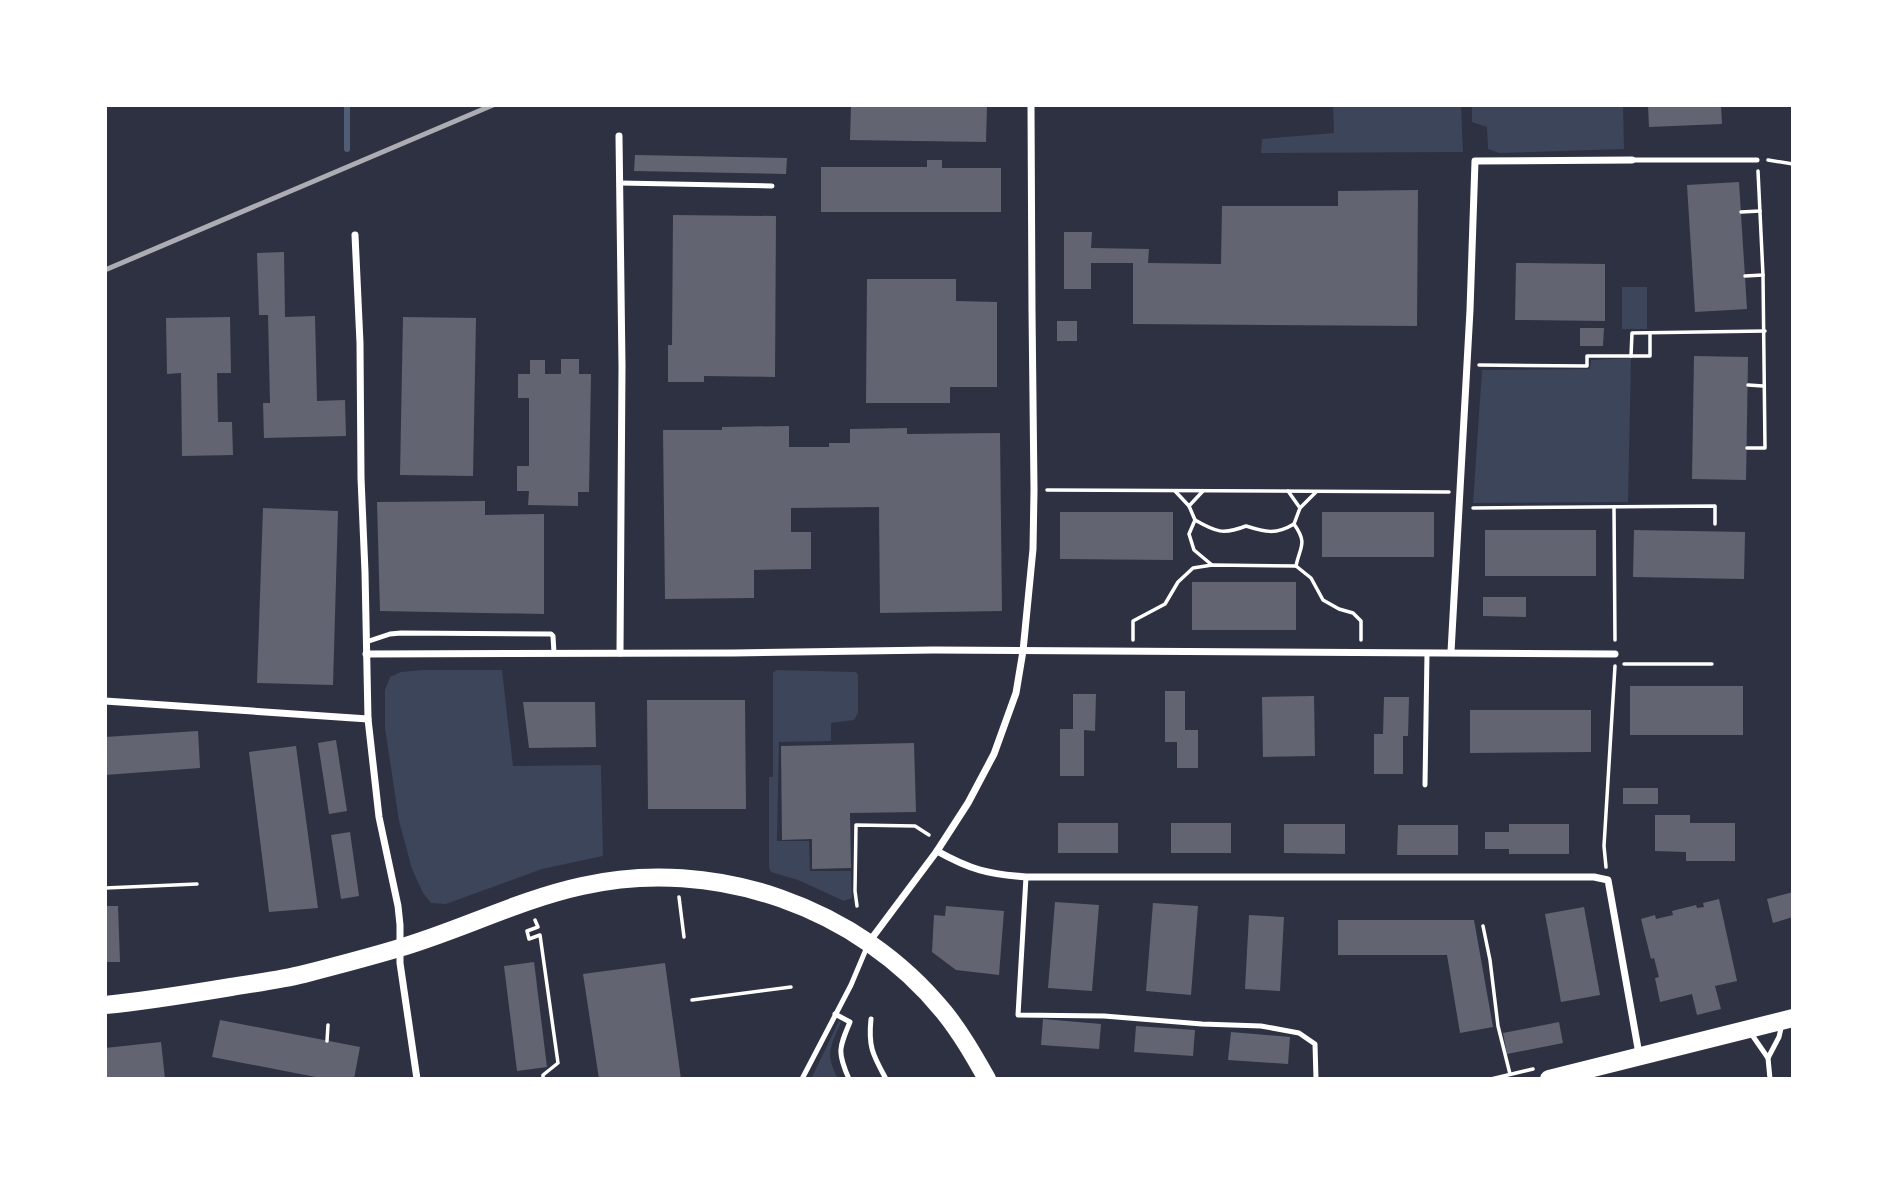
<svg xmlns="http://www.w3.org/2000/svg" width="1898" height="1184" font-family="'PT Sans',sans-serif">
	<rect width="100%" height="100%" fill="#2d3142"/>
	<g fill="#3c4559">
		<path d="M1333,105H1461L1463,152L1261,153L1262,139L1334,133Z"/>
		<path d="M1472,105H1623L1624,149L1499,153L1488,149L1487,127L1472,122Z"/>
		<rect x="1622" y="287" width="25" height="42"/>
		<path d="M1631,358L1628,502L1473,503L1482,370L1590,369L1591,360Z"/>
		<path d="M422,670H502L513,766L601,765L603,856L542,869L446,904L431,903L423,893L412,869L399,821L385,728V690L390,677L401,672Z"/>
		<path d="M776,670L856,672L858,675V713L854,720L831,723V741L779,742L777,841H809L810,871H851L852,898L844,901L798,880L771,872L769,867V777H773V673Z"/>
		<path d="M839,1021L841,1022C830,1048 825,1053 838,1079H811Z"/>
	</g>
	<g fill="none" stroke-linecap="round" stroke-linejoin="round">
		<path stroke="#4f5d75" stroke-width="6" d="M347,105V149"/>
	</g>
	<g fill="#626471">
		<path d="M851,105H987L986,142L850,140Z"/>
		<path d="M1648,105H1721L1722,124L1649,127Z"/>
		<path d="M635,155L787,158L786,174L634,171Z"/>
		<path d="M927,160H942V168H1001V212H821V167H927Z"/>
		<path d="M1739,182L1747,309L1695,312L1687,185Z"/>
		<path d="M1418,190L1417,326L1133,324V263H1091V289H1064V232H1092L1091,248L1149,249L1148,263L1221,264L1222,206H1338V191Z"/>
		<path d="M673,215L776,216L775,377L704,376V382H668V345H672Z"/>
		<path d="M284,252L285,317L315,316L317,401L345,400L346,436L264,438L263,403H270L268,315H259L257,253Z"/>
		<path d="M1516,263L1605,264V321L1515,320Z"/>
		<path d="M867,279H956V301L997,302V387H950V403H866Z"/>
		<path d="M230,317L231,373H217L218,422H232L233,455L182,456L181,373L167,374L166,318Z"/>
		<path d="M403,317L476,318L473,476L400,475Z"/>
		<rect x="1057" y="321" width="20" height="20"/>
		<path d="M1580,328H1604L1603,346H1580Z"/>
		<path d="M1694,356L1748,357L1746,480L1692,479Z"/>
		<path d="M561,359H579V374H591L589,492H578V506L528,505L529,491H517V466H529V398H518V374H530V360H545V374H561Z"/>
		<path d="M789,426V447H829V443H850V429L907,428V434L1000,433L1002,611L880,613L879,507L791,508V532H811V569L754,570V598L665,599L663,430H722V427Z"/>
		<path d="M485,501V515L544,514V614L380,611L377,502Z"/>
		<path d="M263,508L338,511L333,685L257,683Z"/>
		<path d="M1060,512H1173V560L1060,559Z"/>
		<rect x="1322" y="512" width="112" height="45"/>
		<rect x="1485" y="530" width="111" height="46"/>
		<path d="M1634,530L1745,532L1744,579L1633,577Z"/>
		<rect x="1192" y="582" width="104" height="48"/>
		<path d="M1483,597H1526V617L1483,616Z"/>
		<rect x="1630" y="686" width="113" height="49"/>
		<path d="M1165,691H1185V730H1198V768H1177V742H1165Z"/>
		<path d="M1073,694H1096L1095,731L1084,730V776H1060V729H1073Z"/>
		<path d="M1314,696L1315,756L1263,757L1262,697Z"/>
		<path d="M1384,697H1409L1408,736H1403V774H1374V734H1383Z"/>
		<path d="M647,700H745L746,809H648Z"/>
		<path d="M523,702H595L596,747L529,748Z"/>
		<path d="M1470,710H1591V752L1470,753Z"/>
		<path d="M198,731L200,768L105,775V737Z"/>
		<path d="M336,740L347,811L329,814L318,743Z"/>
		<path d="M914,743L916,812L850,813L851,868L812,869V839L782,840L781,746Z"/>
		<path d="M296,746L318,908L269,912L249,752Z"/>
		<rect x="1623" y="788" width="35" height="16"/>
		<path d="M1655,815H1690V823H1735V861H1686V852L1655,851Z"/>
		<rect x="1058" y="823" width="60" height="30"/>
		<rect x="1171" y="823" width="60" height="30"/>
		<path d="M1284,824H1345V854L1284,853Z"/>
		<path d="M1509,824H1569V854H1509V849H1485V832H1509Z"/>
		<path d="M1398,825H1458V855H1397Z"/>
		<path d="M350,832L359,896L341,899L331,835Z"/>
		<path d="M1793,892V917L1773,923L1767,899Z"/>
		<path d="M1719,899L1737,981L1715,986L1721,1009L1697,1015L1692,994L1660,1002L1655,978L1659,977L1654,958L1651,959L1641,919L1655,915L1656,919L1673,915L1672,911L1696,905L1697,908L1704,907L1703,903Z"/>
		<path d="M1055,902L1099,905L1092,991L1048,988Z"/>
		<path d="M1153,903L1198,906L1191,995L1146,991Z"/>
		<path d="M105,906H118L120,962H105Z"/>
		<path d="M946,906L1004,911L999,975L956,970L932,952L934,915L945,916Z"/>
		<path d="M1584,907L1600,995L1561,1002L1545,914Z"/>
		<path d="M1249,915L1284,917L1280,991L1245,989Z"/>
		<path d="M1338,920H1474L1493,1027L1460,1033L1447,955H1338Z"/>
		<path d="M534,962L547,1067L517,1071L504,966Z"/>
		<path d="M665,963L681,1079H599L583,974Z"/>
		<path d="M1043,1019L1101,1024L1099,1049L1041,1045Z"/>
		<path d="M220,1020L360,1047L354,1079H326L212,1057Z"/>
		<path d="M1559,1022L1563,1043L1507,1054L1503,1033Z"/>
		<path d="M1136,1026L1195,1030L1193,1056L1134,1052Z"/>
		<path d="M1231,1032L1290,1037L1288,1064L1228,1060Z"/>
		<path d="M161,1042L165,1079H105V1048Z"/>
	</g>
	<g fill="none" stroke-linecap="round" stroke-linejoin="round">
		<g stroke="#fff" stroke-width="3.5">
			<path d="M1768,160L1793,164"/>
			<path d="M1741,212L1760,211"/>
			<path d="M1745,276L1763,275"/>
			<path d="M1631,356L1632,333L1765,331"/>
			<path d="M1479,365L1587,366V356H1650V333"/>
			<path d="M1748,385L1763,386"/>
			<path d="M1747,448H1765L1763,275L1758,171"/>
			<path d="M1047,490L1449,492"/>
			<path d="M1175,491L1189,506L1195,520"/>
			<path d="M1288,491L1300,508"/>
			<path d="M1189,506L1203,491"/>
			<path d="M1614,507L1615,640"/>
			<path d="M1473,508L1715,506V524"/>
			<path d="M1294,524L1300,508L1316,492"/>
			<path d="M1212,565L1194,550L1189,534L1195,520C1216,532 1223,535 1246,526C1265,532 1276,535 1294,524C1308,544 1300,546 1296,566"/>
			<path d="M1133,640V621L1165,604L1178,582L1193,568L1212,565L1296,566L1311,578L1323,600L1339,609L1353,613L1361,621V640"/>
			<path d="M1624,664H1712"/>
			<path d="M1606,867L1604,846L1615,666"/>
			<path d="M105,888L197,884"/>
			<path d="M679,897L684,937"/>
			<path d="M857,906L855,891L856,825L915,826L929,835"/>
			<path d="M535,920L538,927L527,931L529,939L540,935L558,1063L543,1075V1079"/>
			<path d="M1483,926L1490,960L1498,1026L1510,1074"/>
			<path d="M692,1000L791,987"/>
			<path d="M327,1041L328,1025"/>
			<path d="M1491,1079L1533,1069"/>
		</g>
		<g stroke="#fff" stroke-width="5">
			<path d="M1632,160H1757"/>
			<path d="M620,183L772,186"/>
			<path d="M366,642L390,634L401,633L551,634L553,636L554,653"/>
			<path d="M1425,785L1427,653"/>
			<path d="M1026,877L1018,1015L1104,1016L1202,1024L1261,1026L1299,1033L1315,1044L1316,1079"/>
			<path d="M835,1014L850,1022C839,1048 837,1052 849,1079"/>
			<path d="M871,1019C868,1047 873,1055 886,1079"/>
			<path d="M1750,1032L1768,1058"/>
			<path d="M802,1079L851,985L867,947"/>
			<path d="M1770,1079L1768,1058L1779,1037L1782,1024"/>
		</g>
		<g stroke="#fff" stroke-width="7">
			<path d="M619,136L622,366L620,653"/>
			<path d="M355,235L360,343L361,478L365,572L368,719L379,817L398,906L400,925V963L417,1079"/>
			<path d="M1451,652L1470,310L1475,161L1632,160"/>
			<path d="M366,654L734,653L933,650L1615,654"/>
			<path d="M105,701L368,719"/>
			<path d="M937,851C971,870 988,874 1026,877H1594L1608,880L1639,1054"/>
			<path d="M869,942L937,851L968,803L994,754L1016,693L1023,651L1033,549L1034,490L1032,310L1031,105"/>
		</g>
		<g stroke="#fff" stroke-width="18">
			<path d="M105,1005C147,1001 189,994 231,987C255,983 280,980 304,974C335,966 366,958 396,949C459,931 518,900 582,886C714,856 859,907 944,1012C961,1033 974,1056 987,1079"/>
			<path d="M1549,1079L1793,1018"/>
		</g>
		<path stroke="#abadb3" stroke-width="5" d="M105,270L493,105"/>
	</g>
	<rect width="1898" height="1184" fill="none" stroke="#ffffff" stroke-width="214"/>
</svg>
